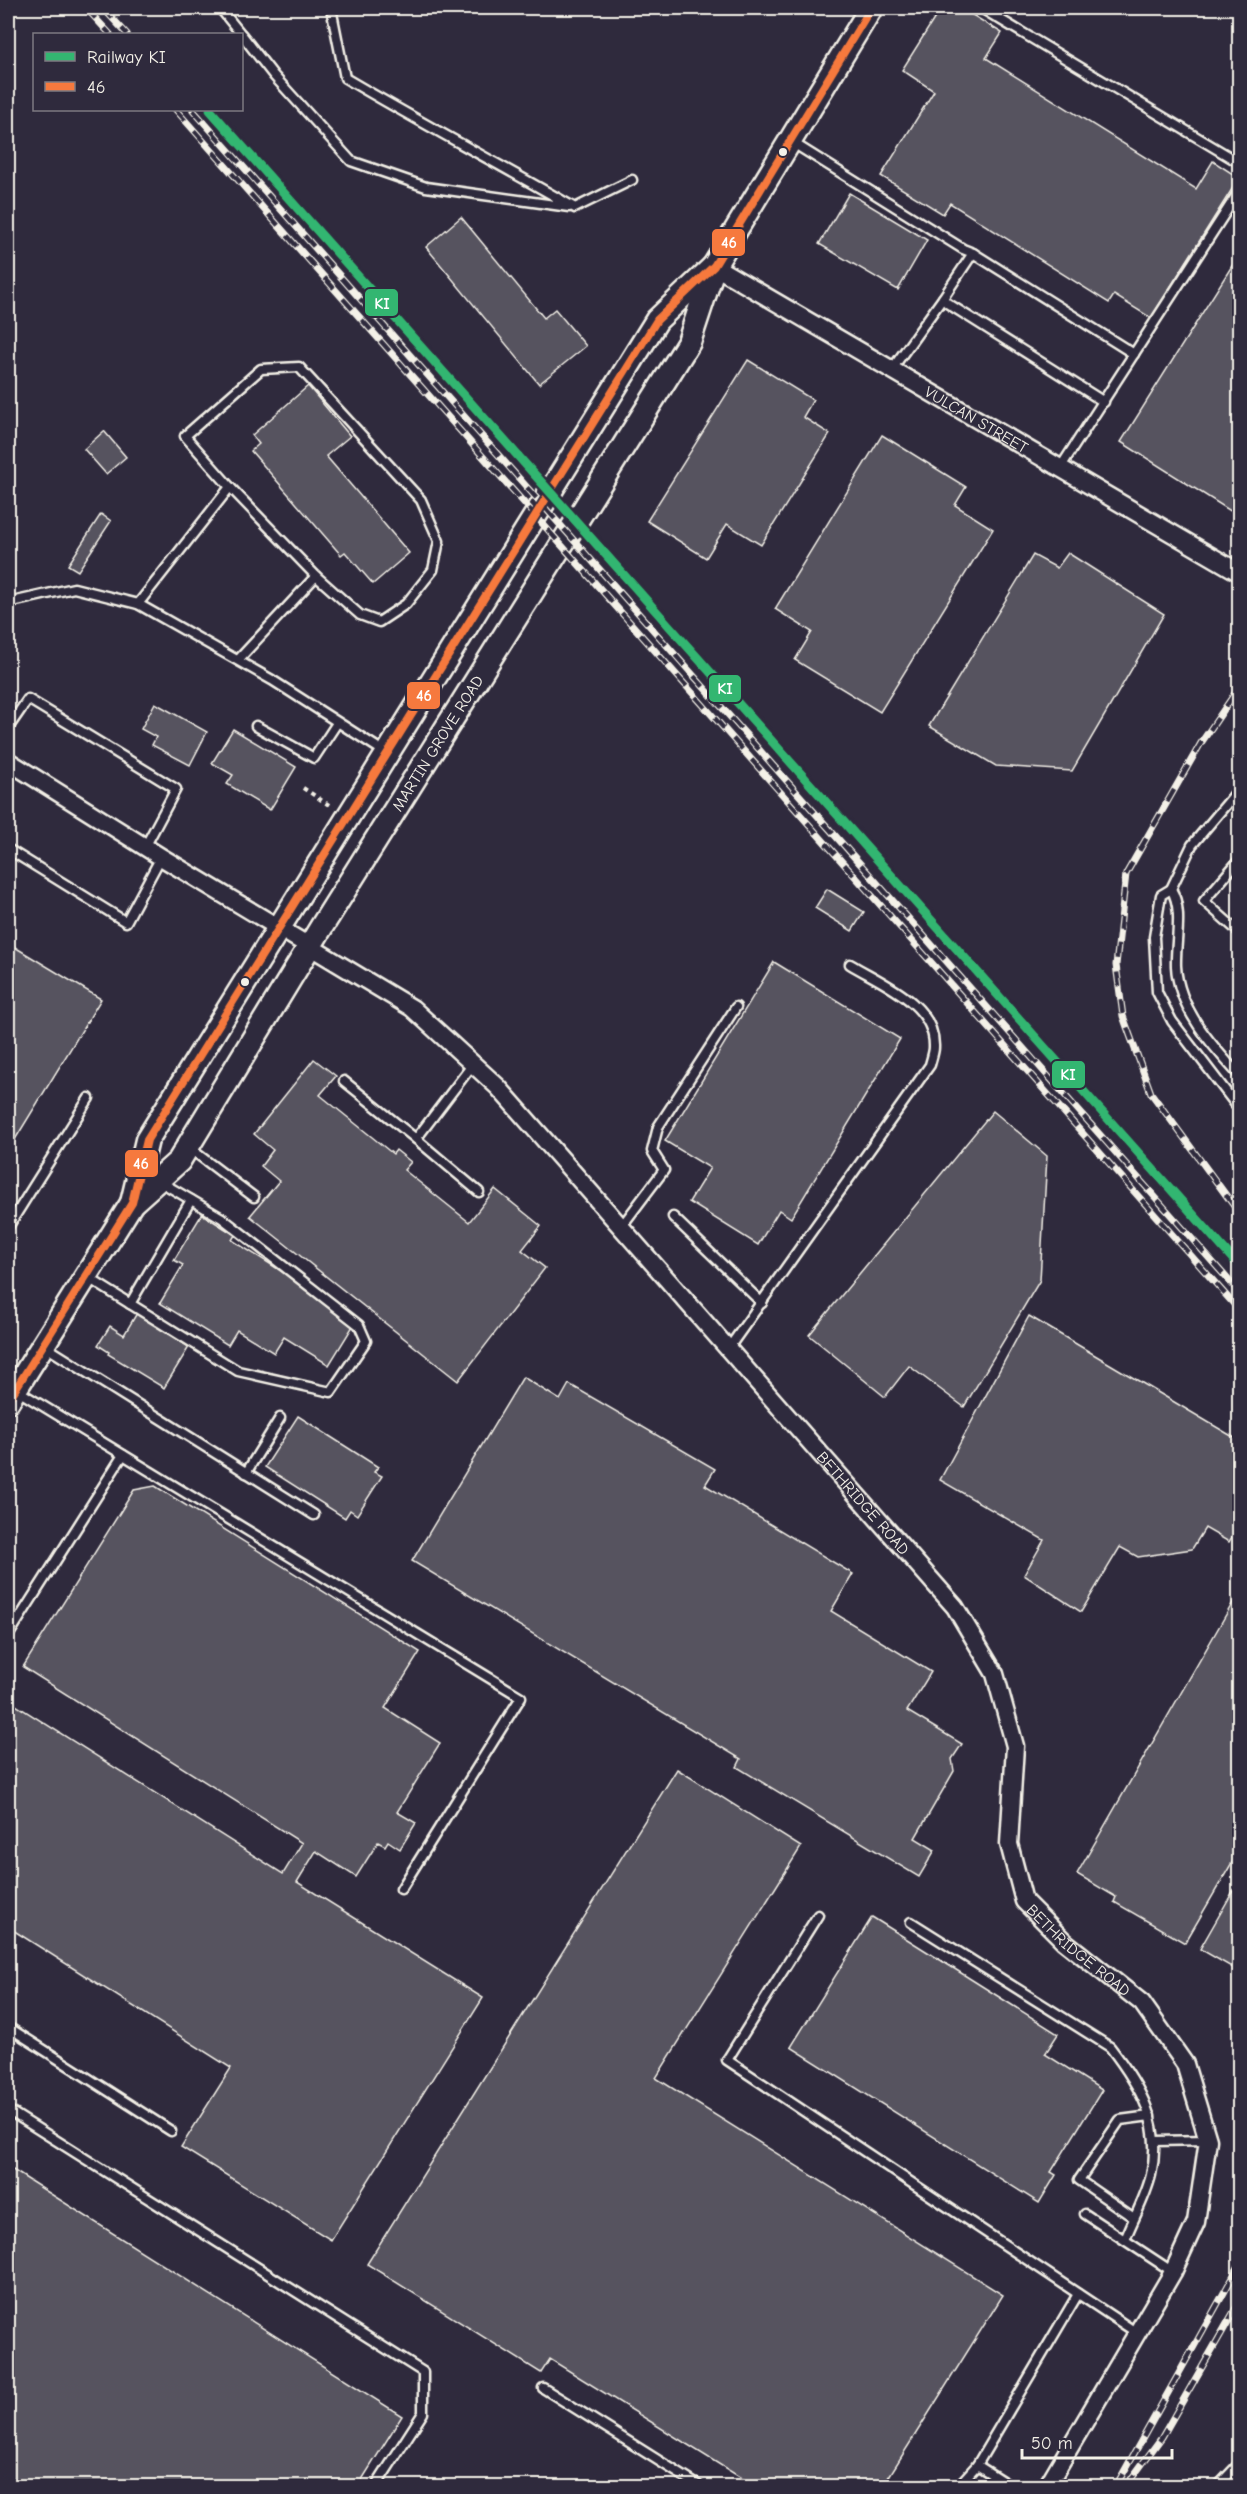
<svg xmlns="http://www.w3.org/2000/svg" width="1247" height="2494" font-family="'Comic Neue',sans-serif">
	<rect width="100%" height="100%" fill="#2f2a3d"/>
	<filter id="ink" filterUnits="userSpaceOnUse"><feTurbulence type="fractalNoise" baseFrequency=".0167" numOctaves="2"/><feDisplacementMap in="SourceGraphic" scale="12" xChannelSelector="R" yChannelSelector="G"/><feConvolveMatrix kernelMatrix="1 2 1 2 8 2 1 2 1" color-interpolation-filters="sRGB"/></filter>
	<g filter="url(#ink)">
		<g fill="#56525f" stroke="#f4f1e8" stroke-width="1.5">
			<path d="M941,8H961L1002,33L986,58L1196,189L1213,161L1239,178L1151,318L1114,295L1109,303L950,203L943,214L881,176L934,91L902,70Z"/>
			<path d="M849,193L927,240L898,290L819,244Z"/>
			<path d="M461,217L544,318L555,309L586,346L539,384L426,247Z"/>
			<path d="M1240,253V517L1121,442Z"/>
			<path d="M748,360L813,400L803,417L830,434L761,545L727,524L706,558L647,521Z"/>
			<path d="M308,386L350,436L326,456L409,553L373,584L345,552L341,555L251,451L259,444L252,435Z"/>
			<path d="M104,431L126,457L106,474L84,449Z"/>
			<path d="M882,435L966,487L955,505L993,529L880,712L795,660L812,632L775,609Z"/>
			<path d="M101,514L111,521L78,571L68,565Z"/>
			<path d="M1068,553L1164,614L1072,771L996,766L929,726L1033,555L1057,568Z"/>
			<path d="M155,703L207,732L190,765L152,745L156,737L141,729Z"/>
			<path d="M233,729L296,767L270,810L227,784L233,775L212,763Z"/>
			<path d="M827,889L864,912L852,931L815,908Z"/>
			<path d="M8,943L101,999L8,1151Z"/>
			<path d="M774,962L900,1039L791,1218L779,1210L758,1245L689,1202L710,1168L665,1141Z"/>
			<path d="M314,1059L336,1076L320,1095L393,1154L396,1150L411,1162L404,1170L469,1222L495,1189L541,1226L522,1250L545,1268L458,1381L250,1216L279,1181L261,1166L273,1150L254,1134Z"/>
			<path d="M993,1111L1047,1156L1040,1280L964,1407L909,1366L885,1397L809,1335Z"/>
			<path d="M202,1214L235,1235L232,1240L286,1274L353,1326L329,1365L284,1337L274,1353L237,1330L228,1345L160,1303L183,1265L174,1260Z"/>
			<path d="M137,1313L189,1347L164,1388L108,1354L109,1352L98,1345L110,1326L124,1335Z"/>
			<path d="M1029,1316L1240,1441V1524L1229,1542L1205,1528L1192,1549L1138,1557L1120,1547L1081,1612L1024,1575L1044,1540L940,1480Z"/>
			<path d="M523,1377L560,1400L569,1384L715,1469L705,1485L853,1574L831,1611L931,1672L907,1711L962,1744L952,1759L954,1771L915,1838L935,1850L919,1877L737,1767L741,1759L412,1561Z"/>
			<path d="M298,1416L378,1467L374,1472L382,1476L357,1515L350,1510L345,1518L265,1467Z"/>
			<path d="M155,1486L420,1652L385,1708L440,1743L397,1812L416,1823L400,1849L388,1841L385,1846L378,1842L356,1877L316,1851L297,1882L483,1998L331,2240L181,2147L231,2068L8,1927V1700L283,1874L302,1843L23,1667L134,1490Z"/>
			<path d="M1235,1599L1240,1602V1849L1185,1943L1114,1902L1116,1897L1077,1874Z"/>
			<path d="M677,1769L801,1847L656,2078L1003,2295L883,2486H754L550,2359L541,2373L367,2264Z"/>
			<path d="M1240,1879V1972L1200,1949Z"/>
			<path d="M872,1917L1058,2034L1045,2054L1102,2090L1051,2172L1056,2175L1039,2203L791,2047Z"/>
			<path d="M8,2167L402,2416L358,2486H8Z"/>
		</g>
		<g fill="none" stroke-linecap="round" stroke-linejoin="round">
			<defs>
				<g id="service">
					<path d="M220,8L241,34"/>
					<path d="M331,8L345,78C421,123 499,164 575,208L632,180"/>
					<path d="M981,8L1240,163"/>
					<path d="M242,35L274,76L351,161L426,187L569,207"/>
					<path d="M790,141L963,249L973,253L943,298L947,303L1104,402"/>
					<path d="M973,253L1134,354"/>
					<path d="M892,369L943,298"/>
					<path d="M1060,468L1240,190"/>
					<path d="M230,487L185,436L261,369L299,367L421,500L439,541L433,570L406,604L379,622L360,615L316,576"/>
					<path d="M138,604L230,487L316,576L238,660"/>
					<path d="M8,606L12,602L74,588L138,604L272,680L386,753"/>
					<path d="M256,726L314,758L337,723"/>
					<path d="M8,728L28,699L176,789L145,847"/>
					<path d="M8,849L126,922L161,857"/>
					<path d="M1240,859L1204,901L1240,933"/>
					<path d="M1171,889L1192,845L1240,788"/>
					<path d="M1240,1076C1212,1046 1178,1008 1176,966C1175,941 1184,910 1171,889L1161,895L1154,937L1157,992L1172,1021L1240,1110"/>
					<path d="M344,1081L416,1139L473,1064"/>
					<path d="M416,1139L479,1192"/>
					<path d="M188,1147L254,1197"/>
					<path d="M673,1217L762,1303"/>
					<path d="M8,1227L89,1098"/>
					<path d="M621,1227L664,1170L652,1151L658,1127L736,1007"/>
					<path d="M87,1277L238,1371L331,1392L366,1341L359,1325L222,1218L159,1181"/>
					<path d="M130,1304L191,1200"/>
					<path d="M43,1345L314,1515"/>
					<path d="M728,1349L930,1065C931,1060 934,1053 934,1047C935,1003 881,983 850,964"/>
					<path d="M15,1389L521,1697L401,1889"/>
					<path d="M246,1473L280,1418"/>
					<path d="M8,1636L123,1455"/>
					<path d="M818,1915L727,2060L1137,2333"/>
					<path d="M911,1922L1110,2047C1140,2086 1163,2124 1151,2175C1146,2197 1133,2219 1125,2240"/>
					<path d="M8,2027L171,2131"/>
					<path d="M8,2110L423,2372V2413L376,2486"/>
					<path d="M1155,2141L1208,2140"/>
					<path d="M1085,2214L1173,2272"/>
					<path d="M1134,2218L1079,2180L1120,2120L1150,2116"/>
					<path d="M543,2388L699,2486"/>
					<path d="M977,2465L1010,2486"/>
					<path d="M958,2486L977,2465L1078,2294"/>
					<path d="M1218,2486L1240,2463"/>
				</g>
				<g id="minor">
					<path id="s1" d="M714,266L1240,573"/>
					<path id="s2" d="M8,761L161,857L412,1008L498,1087L955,1607L995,1674L1015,1746L1009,1844L1024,1901L1064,1941L1142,2003L1185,2064L1208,2140L1196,2222L1173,2272L1047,2486"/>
				</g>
				<g id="secondary">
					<path d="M132,1203L147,1140L657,320L713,267"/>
					<path id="s3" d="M8,1401L132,1203L179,1161L322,926L689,342L714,266L871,8"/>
				</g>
			</defs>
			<use href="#service" stroke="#f4f1e8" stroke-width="13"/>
			<use href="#minor" stroke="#f4f1e8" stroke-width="21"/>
			<use href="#secondary" stroke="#f4f1e8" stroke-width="27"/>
			<path stroke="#f4f1e8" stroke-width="4" stroke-dasharray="4.5 4.5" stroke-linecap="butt" d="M303,788L329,805"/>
			<use href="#service" stroke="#2f2a3d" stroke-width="8"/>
			<use href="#minor" stroke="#2f2a3d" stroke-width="16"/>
			<use href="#secondary" stroke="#2f2a3d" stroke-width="22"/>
			<defs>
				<g id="rail">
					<path d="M86,8L110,34"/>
					<path d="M103,8L127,34"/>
					<path d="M176,110L1240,1311"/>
					<path d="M193,110L1240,1293"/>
					<path d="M1234,1206L1151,1093L1123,1016L1116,965L1126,874L1201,743L1240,686"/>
					<path d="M1116,2486L1240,2264"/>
					<path d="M1126,2486L1162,2437L1240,2301"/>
				</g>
			</defs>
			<use href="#rail" stroke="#f4f1e8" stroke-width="7"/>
			<use href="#rail" stroke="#2f2a3d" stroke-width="4.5" stroke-dasharray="14" stroke-linecap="butt"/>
			<defs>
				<path id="bus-1" d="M8,1401L132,1203L147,1140L657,320L714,266L871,8"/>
			</defs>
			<use href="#bus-1" stroke="#2f2a3d" stroke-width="12"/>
			<use href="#bus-1" stroke="#f6793e" stroke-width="8"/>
			<defs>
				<path id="rail-1" d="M210,110L1240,1267"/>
			</defs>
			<use href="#rail-1" stroke="#2f2a3d" stroke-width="14"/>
			<use href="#rail-1" stroke="#33b671" stroke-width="9"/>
		</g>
	</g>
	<g fill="#f4f1e8" stroke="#2f2a3d" stroke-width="2">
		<circle cx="783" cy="152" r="5"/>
		<circle cx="245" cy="982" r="5"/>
	</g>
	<g text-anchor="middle" stroke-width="4.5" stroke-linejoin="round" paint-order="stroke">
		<g font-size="16" fill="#f4f1e8" stroke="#2f2a3d">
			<text dy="6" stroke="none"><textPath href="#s1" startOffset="304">VULCAN STREET</textPath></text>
			<text dy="6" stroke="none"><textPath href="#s3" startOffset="788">MARTIN GROVE ROAD</textPath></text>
			<text dy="6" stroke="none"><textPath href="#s2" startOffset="1144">BETHRIDGE ROAD</textPath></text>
			<text dy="6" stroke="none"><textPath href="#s2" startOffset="1666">BETHRIDGE ROAD</textPath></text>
		</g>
	</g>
	<g stroke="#2f2a3d" stroke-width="2">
		<rect x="711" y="228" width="35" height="29" rx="6" fill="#f6793e"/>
		<rect x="364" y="288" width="35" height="29" rx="6" fill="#33b671"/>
		<rect x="708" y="674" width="34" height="29" rx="6" fill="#33b671"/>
		<rect x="406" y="681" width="35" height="29" rx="6" fill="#f6793e"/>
		<rect x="1051" y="1060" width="35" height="29" rx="6" fill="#33b671"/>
		<rect x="124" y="1149" width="35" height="29" rx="6" fill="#f6793e"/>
	</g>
	<g font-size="16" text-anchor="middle" font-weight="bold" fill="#fff">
		<text x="729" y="248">46</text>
		<text x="382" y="309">KI</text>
		<text x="725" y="694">KI</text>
		<text x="424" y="701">46</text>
		<text x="1068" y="1080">KI</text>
		<text x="141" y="1169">46</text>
	</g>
	<rect width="1247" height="2494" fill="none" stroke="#2f2a3d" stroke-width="30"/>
	<rect x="15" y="15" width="1217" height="2464" fill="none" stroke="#f4f1e8" stroke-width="2" filter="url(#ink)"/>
	<rect x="33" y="33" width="210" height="78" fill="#2f2a3d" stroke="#7e7a81" stroke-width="1.5"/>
	<rect x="45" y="52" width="30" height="9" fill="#33b671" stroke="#7e7a81" stroke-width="1.5"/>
	<text x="87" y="63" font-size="18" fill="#f4f1e8">Railway KI</text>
	<rect x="45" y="82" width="30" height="9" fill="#f6793e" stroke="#7e7a81" stroke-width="1.5"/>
	<text x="87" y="93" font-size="18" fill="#f4f1e8">46</text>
	<path d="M1022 2449v9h150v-9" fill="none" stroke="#f4f1e8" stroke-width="3"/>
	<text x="1031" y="2449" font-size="18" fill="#f4f1e8" stroke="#2f2a3d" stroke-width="4.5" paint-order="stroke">50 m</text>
</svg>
